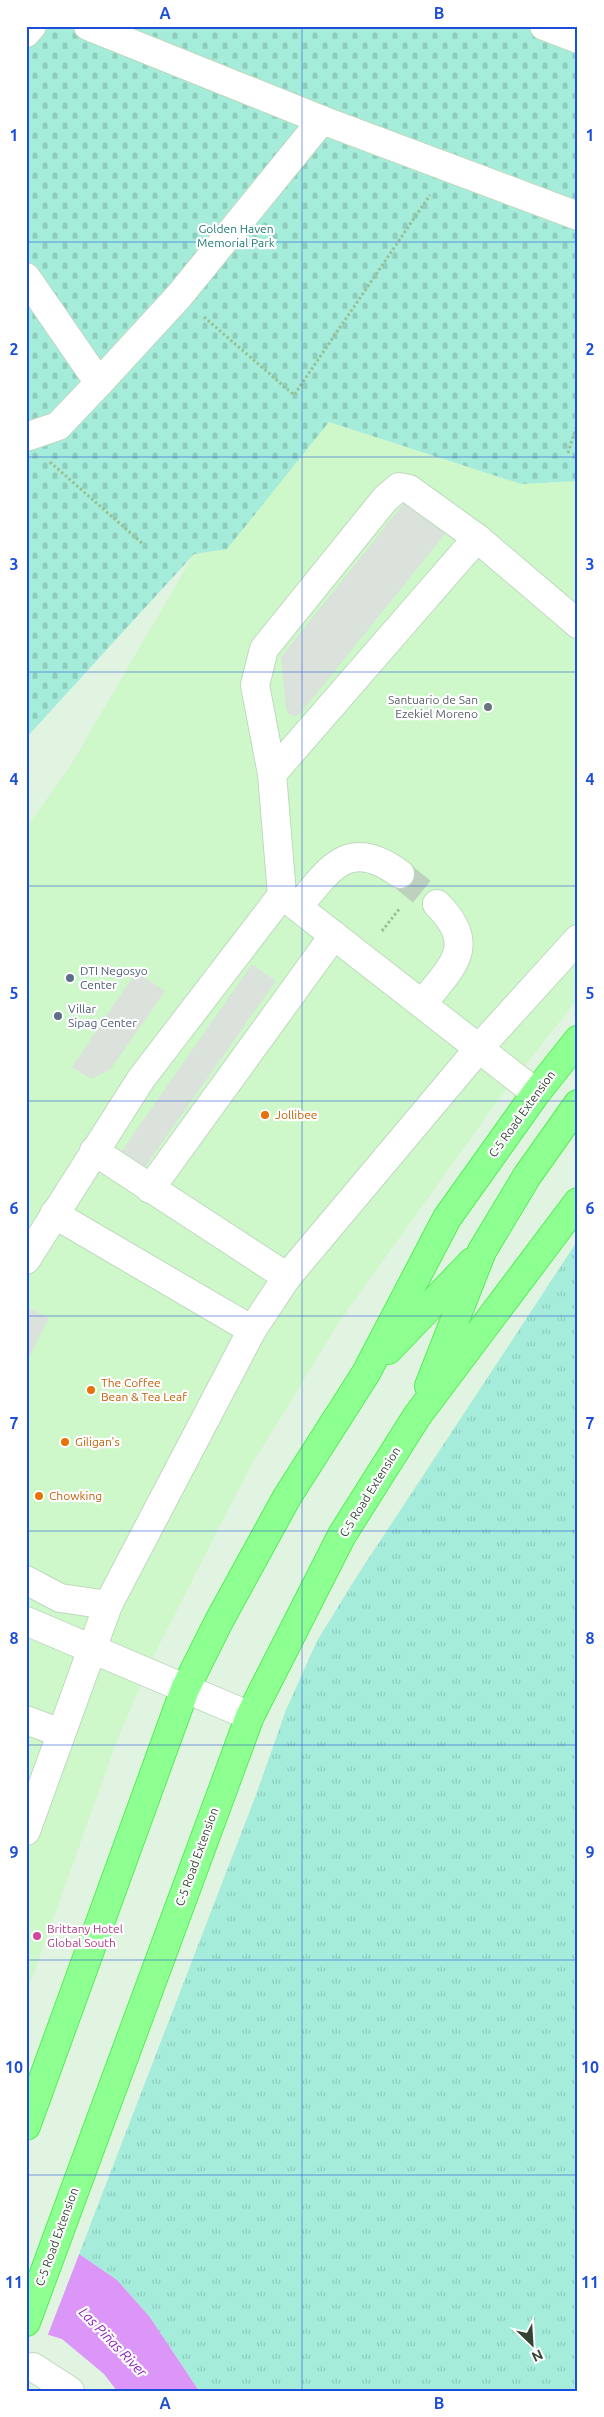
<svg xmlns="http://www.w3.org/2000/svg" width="604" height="2417" font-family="Ubuntu,sans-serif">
	<defs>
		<pattern id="grass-tufts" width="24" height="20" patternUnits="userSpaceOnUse" patternTransform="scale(1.25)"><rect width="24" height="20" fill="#a5ecdb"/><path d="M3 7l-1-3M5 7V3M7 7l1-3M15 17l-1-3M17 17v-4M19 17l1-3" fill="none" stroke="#8eccbc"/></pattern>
		<pattern id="cemetery-stones" width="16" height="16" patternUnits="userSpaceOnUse" patternTransform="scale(1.25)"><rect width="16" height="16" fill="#a5ecdb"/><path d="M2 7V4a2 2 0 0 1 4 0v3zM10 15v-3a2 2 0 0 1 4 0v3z" fill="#8eccbc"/></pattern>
	</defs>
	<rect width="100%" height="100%" fill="#e1f3e1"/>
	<path fill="#cef8c9" d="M329,422L521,484L578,481V998L496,1103L339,1322L248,1471L150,1663L115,1746L26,1995V828L71,765L194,554L227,549Z"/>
	<path fill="url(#grass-tufts)" d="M578,1240V2391H199L149,2316L117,2280L79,2254L256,1795L286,1710L317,1641L357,1576Z"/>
	<path fill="url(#cemetery-stones)" d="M26,26H578V481L521,484L329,422L227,549L194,554L26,738Z"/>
	<g fill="#dbe2db">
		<path d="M408,498L449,529L300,714L294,716L289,714L286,709L281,657Z"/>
		<path d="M252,964L276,981L144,1168L121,1152Z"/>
		<path d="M136,972L165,991L110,1070L91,1079L72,1067Z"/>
		<path d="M26,1307L49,1318L26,1363Z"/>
	</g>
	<path fill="#dc96f7" d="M79,2254L117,2280L149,2316L199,2391H117L104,2374L62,2339L26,2328Z"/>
	<path fill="#e1f3e1" d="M26,2233L80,2252L47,2337L26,2330Z"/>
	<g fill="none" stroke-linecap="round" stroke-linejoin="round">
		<path stroke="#bed0be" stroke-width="28" stroke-dasharray="28 14" stroke-linecap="butt" d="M400,874L437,904"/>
		<defs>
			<g id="minor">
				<path d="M88,26L322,120L578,216"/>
				<path d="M544,26L578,39"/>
				<path d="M26,33L32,26"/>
				<path d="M26,277L99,383"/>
				<path d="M26,437L58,426L99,383L179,296L322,120"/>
				<path d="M272,774L477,538"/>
				<path d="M282,895L272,774L255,685L264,649L385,499L399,487L409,489L477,538L578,624"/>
				<path d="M298,907C330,868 349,836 400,874"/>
				<path d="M423,1003C452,966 479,946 437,904"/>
				<path d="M94,1151L287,1277"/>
				<path d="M150,1189L334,935"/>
				<path d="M54,1214L252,1330"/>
				<path d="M26,1260L141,1079L282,895L536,1093"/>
				<path d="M26,1580L60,1598L108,1605"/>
				<path d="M26,1621L250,1716"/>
				<path d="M26,1720L61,1733"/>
				<path d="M26,1831L108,1605L252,1330L287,1277L480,1047L578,939"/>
				<path d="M33,2367L70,2391"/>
			</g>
			<g id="major">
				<path d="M388,1350L472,1262"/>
				<path d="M429,1386L482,1251L527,1176L578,1104"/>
				<path d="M26,2126L185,1689L219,1621L287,1497L366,1373L447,1218L536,1093L578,1040"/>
				<path d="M26,2322L250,1716L342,1535L417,1416L578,1202"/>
			</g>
		</defs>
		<use href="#minor" stroke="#bedabd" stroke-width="30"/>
		<use href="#major" stroke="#53ef55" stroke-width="30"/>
		<g stroke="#95c293" stroke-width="3" stroke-dasharray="2.5 2.5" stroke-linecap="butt">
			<path d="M204,317L294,395L430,195"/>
			<path d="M568,453L578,422"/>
			<path d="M50,462L143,544"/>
			<path d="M382,931L400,908"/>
		</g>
		<use href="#minor" stroke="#fff" stroke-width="28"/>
		<use href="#major" stroke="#8eff91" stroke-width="28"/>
	</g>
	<path fill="none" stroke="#1d4ed8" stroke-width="1" stroke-opacity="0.55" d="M302,26V2391M26,242H578M26,457H578M26,672H578M26,886H578M26,1101H578M26,1316H578M26,1531H578M26,1745H578M26,1960H578M26,2175H578"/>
	<circle fill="#6b7280" stroke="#fff" stroke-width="2" cx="488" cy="707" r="5"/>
	<g fill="#5c6f8a" stroke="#fff" stroke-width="2">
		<circle cx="70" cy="978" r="5"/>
		<circle cx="58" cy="1016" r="5"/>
	</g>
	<g fill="#e8710a" stroke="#fff" stroke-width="2">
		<circle cx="265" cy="1115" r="5"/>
		<circle cx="91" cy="1390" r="5"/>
		<circle cx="65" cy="1442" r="5"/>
		<circle cx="39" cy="1496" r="5"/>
	</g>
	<circle fill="#d1479c" stroke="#fff" stroke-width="2" cx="37" cy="1936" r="5"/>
	<g text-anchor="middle" stroke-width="4.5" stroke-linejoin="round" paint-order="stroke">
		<g font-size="12" fill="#207b74" stroke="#fff">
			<text x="236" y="233">Golden Haven<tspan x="236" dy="14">Memorial Park</tspan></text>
		</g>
		<g font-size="12" fill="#5b616d" stroke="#fff" text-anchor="end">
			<text x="478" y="704">Santuario de San<tspan x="478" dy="14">Ezekiel Moreno</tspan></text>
		</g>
		<g font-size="12" fill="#4e5e75" stroke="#fff" text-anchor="start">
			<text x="80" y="975">DTI Negosyo<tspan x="80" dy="14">Center</tspan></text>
			<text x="68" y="1013">Villar<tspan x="68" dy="14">Sipag Center</tspan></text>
		</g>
		<g font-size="12" fill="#334432" stroke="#fff">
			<text transform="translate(522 1114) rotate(-54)" y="4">C-5 Road Extension</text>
			<text transform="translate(370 1492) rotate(-58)" y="4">C-5 Road Extension</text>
			<text transform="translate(197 1857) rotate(-70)" y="4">C-5 Road Extension</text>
			<text transform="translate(57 2237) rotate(-70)" y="4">C-5 Road Extension</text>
		</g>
		<g font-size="12" fill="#c56008" stroke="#fff" text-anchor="start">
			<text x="275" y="1119">Jollibee</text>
			<text x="101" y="1387">The Coffee<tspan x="101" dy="14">Bean &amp; Tea Leaf</tspan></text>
			<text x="75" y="1446">Giligan's</text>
			<text x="49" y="1500">Chowking</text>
		</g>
		<g font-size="12" fill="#b23c85" stroke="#fff" text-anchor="start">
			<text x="47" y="1933">Brittany Hotel<tspan x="47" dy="14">Global South</tspan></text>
		</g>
		<g font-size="14" font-style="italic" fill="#9122b9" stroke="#fff">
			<text transform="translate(113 2342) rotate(46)" y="5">Las Piñas River</text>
		</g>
	</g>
	<rect width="604" height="2417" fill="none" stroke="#ffffff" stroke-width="55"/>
	<g transform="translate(532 2344) rotate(155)" stroke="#ffffff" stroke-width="4" paint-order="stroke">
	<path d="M0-4L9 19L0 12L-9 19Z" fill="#334432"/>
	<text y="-8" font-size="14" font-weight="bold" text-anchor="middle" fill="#334432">N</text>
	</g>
	<rect x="28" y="28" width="548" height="2362" fill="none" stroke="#1d4ed8" stroke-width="2"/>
	<g font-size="16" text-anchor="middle" font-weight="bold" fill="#1d4ed8">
		<text x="165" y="19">A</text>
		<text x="439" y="19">B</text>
		<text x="14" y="141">1</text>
		<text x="590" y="141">1</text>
		<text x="14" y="355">2</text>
		<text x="590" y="355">2</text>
		<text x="14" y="570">3</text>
		<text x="590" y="570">3</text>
		<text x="14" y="785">4</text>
		<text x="590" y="785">4</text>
		<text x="14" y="999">5</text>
		<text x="590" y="999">5</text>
		<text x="14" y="1214">6</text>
		<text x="590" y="1214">6</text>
		<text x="14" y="1429">7</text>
		<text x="590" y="1429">7</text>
		<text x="14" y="1644">8</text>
		<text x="590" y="1644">8</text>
		<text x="14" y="1858">9</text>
		<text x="590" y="1858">9</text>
		<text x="14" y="2073">10</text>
		<text x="590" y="2073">10</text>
		<text x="14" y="2288">11</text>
		<text x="590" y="2288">11</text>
		<text x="165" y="2409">A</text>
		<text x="439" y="2409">B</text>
	</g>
</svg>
